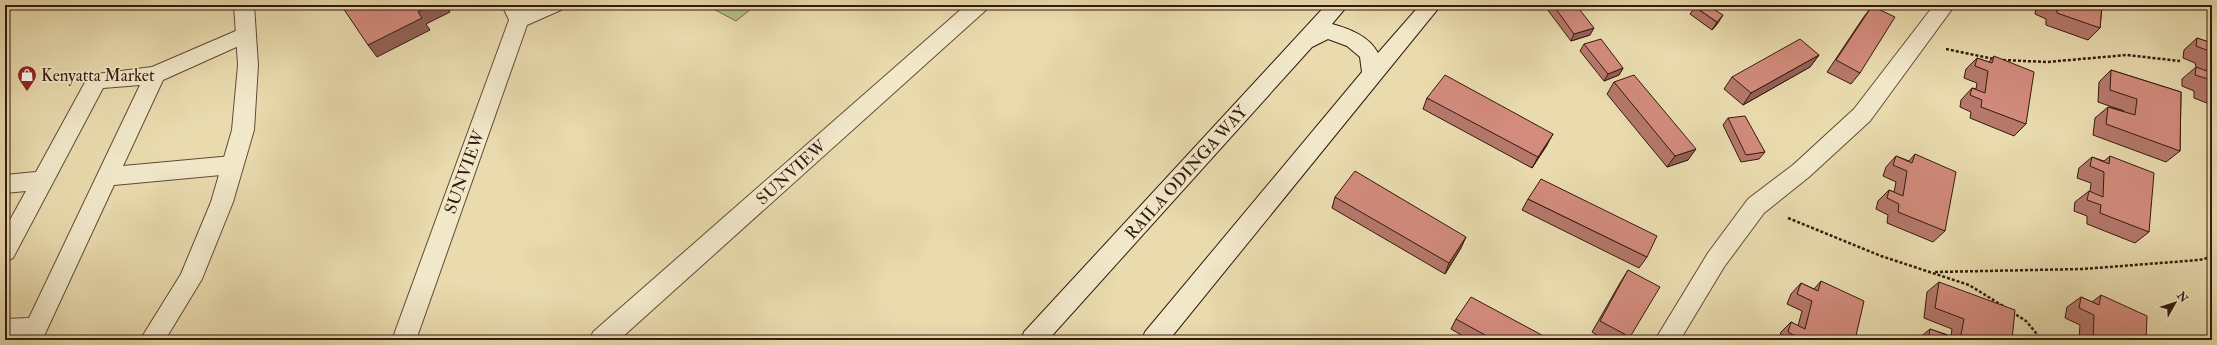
<svg xmlns="http://www.w3.org/2000/svg" width="2217" height="345" font-family="'IM FELL Double Pica',serif">
	<rect width="100%" height="100%" fill="#e9dbae"/>
	<filter id="stains"><feTurbulence type="fractalNoise" baseFrequency=".005" numOctaves="4"/><feColorMatrix values="0 0 0 0 .2 0 0 0 0 .09 0 0 0 0 .02 0 0 0 .5 -.17"/></filter>
	<radialGradient id="worn" r=".72"><stop offset=".6" stop-color="#630" stop-opacity="0"/><stop offset="1" stop-color="#630" stop-opacity=".3"/></radialGradient>
	<path fill="#b5c08b" stroke="#756c4c" d="M706,5H756L736,21Z"/>
	<g fill="none" stroke-linecap="round" stroke-linejoin="round">
		<defs>
			<path id="lane" d="M245,27L252,30L255,35L252,40L163,80L123,166L232,156L240,159L243,165L240,171L232,174L114,185L44,336L36,339L5,340V319L29,318L140,85L103,88L13,258L5,261V229L26,191L5,193V175L36,172L89,75L152,67Z"/>
			<g id="street">
				<path d="M234,5H254L258,65L254,130L233,202L202,279L165,340H140L181,274L211,202L232,130L238,65Z"/>
				<path d="M502,5H522L524,10L535,5H564L561,10L527,25L416,340H392L509,20Z"/>
				<path d="M966,5H989L986,10L619,340H590L593,332Z"/>
				<path d="M1934,5H1955L1870,121L1809,177L1764,213L1724,267L1680,340H1655L1708,253L1748,199L1793,165L1854,109Z"/>
			</g>
			<path id="secondary" d="M1326,5H1348L1332,24C1350,29 1369,36 1378,53L1420,5H1441L1169,340H1142L1145,332L1362,72L1360,57L1347,46L1328,39L1312,47L1048,340H1021L1024,332Z"/>
		</defs>
		<use href="#lane" stroke="#624a35" stroke-width="2"/>
		<use href="#street" stroke="#624a35" stroke-width="2"/>
		<use href="#secondary" stroke="#35190d" stroke-width="2"/>
		<g stroke="#35190d" stroke-width="2.5" stroke-dasharray="3 2" stroke-linecap="butt">
			<path d="M1946,49L1994,59"/>
			<path d="M2003,60L2047,62L2127,55L2180,61"/>
			<path d="M1788,218L1881,256L1969,285L2008,309"/>
			<path d="M1935,272L2083,269L2199,260L2212,257"/>
			<path d="M2012,312L2026,321L2042,340"/>
		</g>
		<use href="#lane" fill="#f1e8ca" fill-rule="evenodd"/>
		<use href="#street" fill="#f1e8ca" fill-rule="evenodd"/>
		<use href="#secondary" fill="#f1e8ca" fill-rule="evenodd"/>
	</g>
	<g fill="#b5786b" stroke="#35190d">
		<path d="M1544,5H1576L1590,35L1571,41Z"/>
		<path d="M2038,5H2102L2100,28L2088,40L2046,25V19L2035,14L2036,8Z"/>
		<path d="M1872,6L1860,73L1851,84L1827,72L1863,18Z"/>
		<path d="M1695,7L1718,23L1712,30L1690,14Z"/>
		<path d="M2197,38L2208,42L2212,38V105L2194,98V91L2182,86V79L2196,67L2195,63L2183,58L2184,50Z"/>
		<path d="M1584,44L1623,68L1619,75L1604,81L1580,51Z"/>
		<path d="M1819,55L1810,67L1743,105L1724,89L1732,77Z"/>
		<path d="M1994,56L2026,124L2014,136L1970,118L1971,112L1960,107L1961,100L1972,88L1976,89L1977,83L1964,78L1966,69L1977,58L1989,62Z"/>
		<path d="M2111,70L2181,92L2180,151L2166,162L2093,135L2095,118L2108,107L2124,111L2098,102L2099,82Z"/>
		<path d="M1614,82L1688,160L1667,167L1607,94Z"/>
		<path d="M1427,98L1547,145L1532,168L1423,109Z"/>
		<path d="M1728,118L1765,152L1759,159L1741,162L1723,125Z"/>
		<path d="M1915,154L1945,231L1933,242L1887,223L1888,215L1876,209L1878,201L1889,190L1894,192L1896,182L1883,176L1886,167L1896,156L1909,161Z"/>
		<path d="M2110,156L2149,232L2135,243L2087,224V216L2074,211L2075,202L2089,191L2090,192L2091,183L2077,178L2079,168L2092,157L2104,161Z"/>
		<path d="M1335,197L1461,248L1445,274L1332,208Z"/>
		<path d="M1528,199L1647,257L1639,268L1522,210Z"/>
		<path d="M1628,270L1630,337L1628,340H1605L1592,332L1620,283Z"/>
		<path d="M1821,281L1855,340H1779L1781,332L1791,322L1798,326L1802,311L1787,304L1791,294L1801,283L1814,289Z"/>
		<path d="M1939,282L2012,340H1918V339L1930,329L1951,336L1952,329L1924,318L1927,292Z"/>
		<path d="M2101,295L2146,340H2072L2077,337L2079,338L2080,325L2065,318L2067,307L2081,297L2092,302Z"/>
		<path d="M1456,319L1551,340H1470L1451,329Z"/>
	</g>
	<g fill="#936157" stroke="#35190d">
		<path d="M431,5H446L450,12L426,24L430,30L377,57L368,45L418,12Z"/>
		<path d="M1723,15L1718,23L1712,30L1717,22Z"/>
		<path d="M1594,28L1590,35L1571,41L1574,34Z"/>
		<path d="M1819,55L1810,67L1743,105L1751,93Z"/>
		<path d="M1623,68L1619,75L1604,81L1608,74Z"/>
		<path d="M1553,134L1547,145L1532,168L1538,157Z"/>
		<path d="M1696,149L1688,160L1667,167L1675,156Z"/>
		<path d="M1466,237L1461,248L1445,274L1449,263Z"/>
	</g>
	<g fill="#d28b7c" stroke="#35190d">
		<path d="M341,5H431L418,12L422,18L368,45Z"/>
		<path d="M1553,5H1576L1594,28L1574,34Z"/>
		<path d="M1697,5H1707L1723,15L1717,22L1695,7Z"/>
		<path d="M2053,5H2102L2100,28L2057,13V7Z"/>
		<path d="M1872,6L1895,17L1860,73L1836,60Z"/>
		<path d="M2197,38L2212,43V88L2208,86V79L2195,75L2196,67L2210,72L2209,51L2196,46Z"/>
		<path d="M1601,39L1623,68L1608,74L1584,44Z"/>
		<path d="M1800,39L1819,55L1751,93L1732,77Z"/>
		<path d="M1994,56L2034,72L2026,124L1981,107L1982,100L1970,95L1972,88L1985,93L1988,71L1975,66L1977,58L1992,63Z"/>
		<path d="M2111,70L2181,92L2180,151L2106,124L2108,107L2135,115L2137,99L2110,90Z"/>
		<path d="M1445,75L1553,134L1538,157L1427,98Z"/>
		<path d="M1634,75L1696,149L1675,156L1614,82Z"/>
		<path d="M1745,116L1765,152L1746,155L1728,118Z"/>
		<path d="M1915,154L1956,172L1945,231L1898,212L1899,204L1887,198L1889,190L1903,196L1907,171L1893,165L1896,156L1912,163Z"/>
		<path d="M2110,156L2154,173L2149,232L2100,213L2101,205L2087,200L2089,191L2103,197L2104,172L2090,166L2092,157L2109,164Z"/>
		<path d="M1355,171L1466,237L1449,263L1335,197Z"/>
		<path d="M1541,179L1657,236L1647,257L1528,199Z"/>
		<path d="M1628,270L1660,287L1630,337L1600,321Z"/>
		<path d="M1821,281L1864,301L1855,340H1801V339L1788,332L1791,322L1805,329L1812,301L1797,294L1801,283L1818,291Z"/>
		<path d="M1939,282L2015,310L2012,340H1960L1964,319L1935,308Z"/>
		<path d="M2101,295L2147,316L2146,340H2093L2094,315L2079,308L2081,297L2099,305Z"/>
		<path d="M1471,297L1551,340H1494L1456,319Z"/>
		<path d="M1930,329L1960,340H1928Z"/>
		<path d="M2077,337L2084,340H2076Z"/>
	</g>
	<defs>
		<symbol id="shop-pin" viewBox="-11 -11 22 30"><path d="M0 17L-7.5 6A9.5 9.5 0 1 1 7.5 6Z" fill="#8f2418" stroke="#f1e8ca"/><path d="M-5-2.5h2.3a2.7 3.5 0 0 1 5.4 0H5L5.5 6h-11ZM-1.5-2.5h3a1.5 2.3 0 0 0-3 0Z" fill="#fff"/></symbol>
	</defs>
	<g fill-rule="evenodd">
		<use href="#shop-pin" x="16" y="64" width="22" height="30"/>
	</g>
	<g text-anchor="middle" stroke-width="3.5" stroke-linejoin="round" paint-order="stroke">
		<g font-size="17" fill="#35190d" stroke="#f1e8ca" text-anchor="start">
			<text x="41" y="81">Kenyatta Market</text>
		</g>
		<g font-size="17" fill="#35190d" stroke="#f1e8ca">
			<text transform="translate(464 172) rotate(-70)" y="6">SUNVIEW</text>
			<text transform="translate(791 172) rotate(-42)" y="6">SUNVIEW</text>
			<text transform="translate(1186 172) rotate(-48)" y="6">RAILA ODINGA WAY</text>
		</g>
	</g>
	<rect width="2217" height="345" fill="none" stroke="#e9dbae" stroke-width="20"/>
	<rect x="6" y="6" width="2205" height="333" fill="none" stroke="#35190d" stroke-width="2"/>
	<rect x="10" y="10" width="2197" height="325" fill="none" stroke="#35190d"/>
	<g transform="translate(2175 303) rotate(51)" stroke="#f1e8ca" stroke-width="3" paint-order="stroke">
	<path d="M0-3L7 15L0 10L-7 15Z" fill="#35190d"/>
	<text y="-6" font-size="11" font-weight="bold" text-anchor="middle" fill="#35190d">N</text>
	</g>
	<rect width="100%" height="100%" filter="url(#stains)"/>
	<rect width="100%" height="100%" fill="url(#worn)"/>
</svg>
